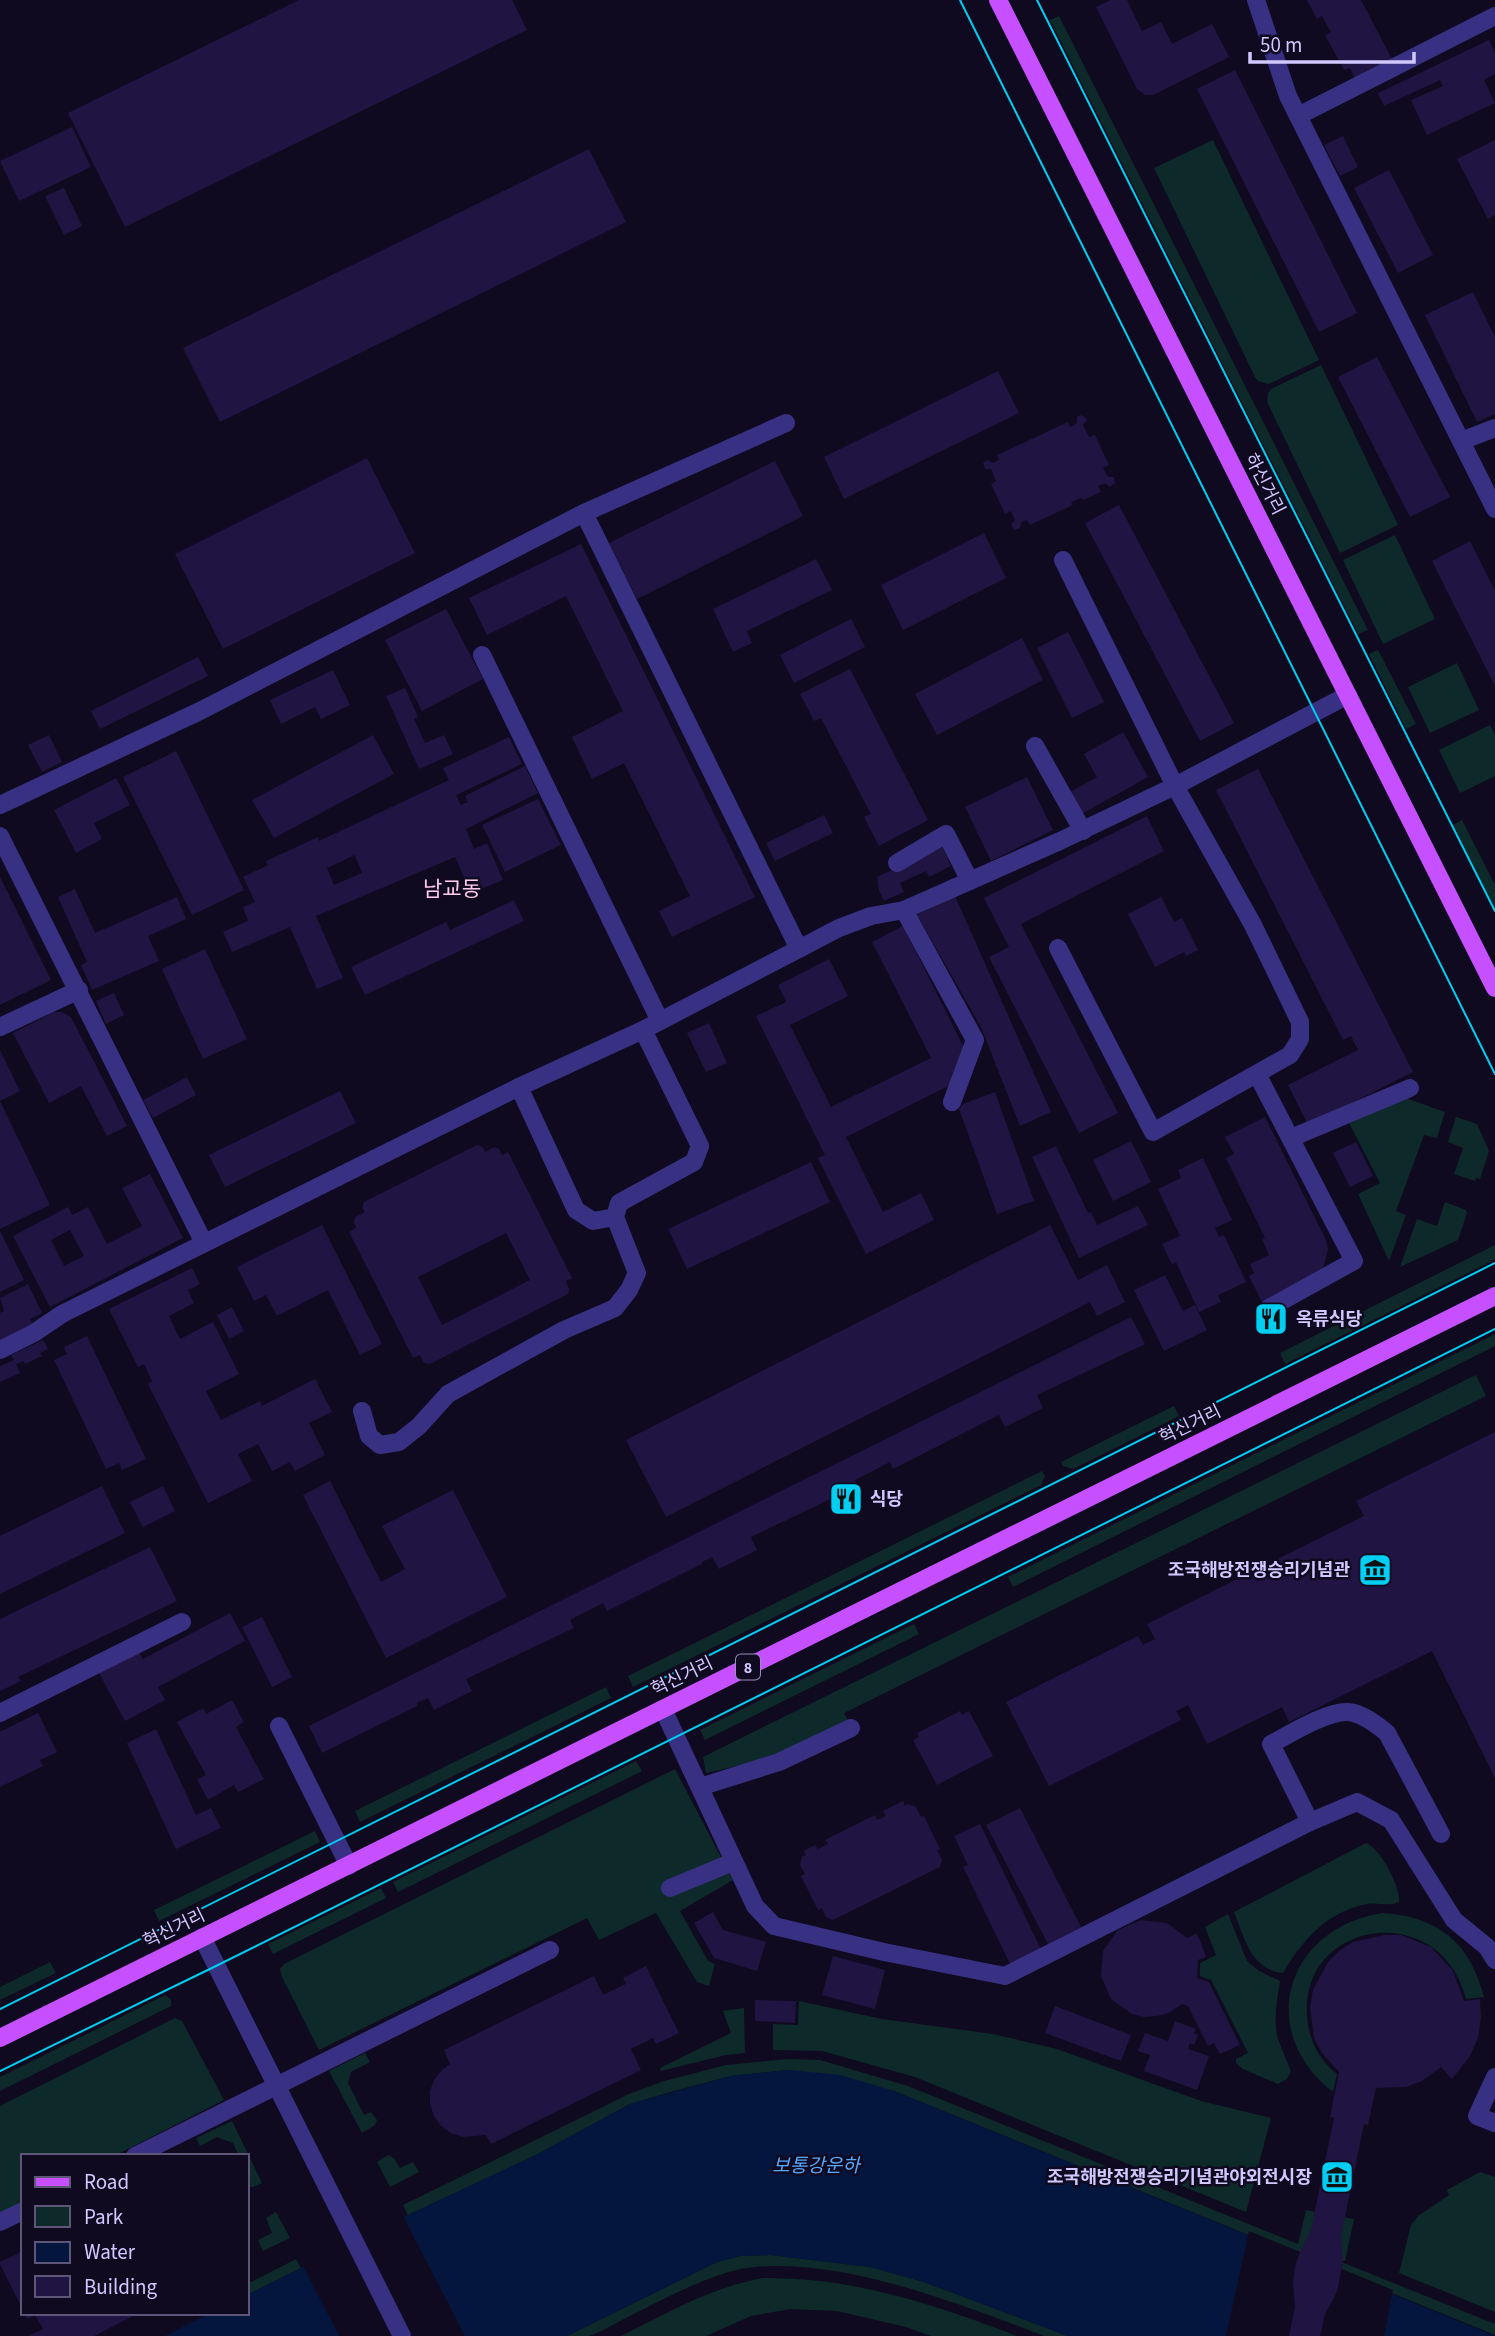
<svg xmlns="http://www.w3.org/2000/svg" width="1495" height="2336" font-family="'Source Sans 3','Noto Sans KR',sans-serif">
	<rect width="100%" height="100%" fill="#0f0a1f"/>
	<g fill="#0d292a">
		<path d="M1059,16L1368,630L1358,634L1050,20Z"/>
		<path d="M1213,140L1319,360L1269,384L1258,381L1255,377L1154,168Z"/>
		<path d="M1321,365L1398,525L1340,553L1267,402L1268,393L1271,389Z"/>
		<path d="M1395,535L1435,619L1383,644L1343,560Z"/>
		<path d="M1378,650L1416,724L1406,729L1369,654Z"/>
		<path d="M1457,663L1479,710L1430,733L1408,687Z"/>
		<path d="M1490,725L1495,735V776L1460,793L1439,750Z"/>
		<path d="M1462,820L1495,885V908L1453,825Z"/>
		<path d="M1400,1096L1445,1112L1437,1138L1424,1135L1396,1211L1406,1215L1389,1261L1358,1194L1380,1183L1348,1121Z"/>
		<path d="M1456,1117L1477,1124L1489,1151L1480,1179L1476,1178L1475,1181L1454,1174L1463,1148L1448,1142Z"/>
		<path d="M1445,1202L1466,1210L1467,1213L1458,1240L1400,1267L1417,1219L1437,1226Z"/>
		<path d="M1495,1245V1259L1488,1263L1285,1364L1280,1353Z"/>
		<path d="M1495,1334V1346L1013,1587L1008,1577Z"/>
		<path d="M1476,1375L1486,1396L844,1713L849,1722L777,1757L706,1773L703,1757Z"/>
		<path d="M1174,1406L1179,1416L1073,1469L1063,1466L1061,1462Z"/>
		<path d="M1042,1471L1045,1476L1041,1485L633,1687L628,1676Z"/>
		<path d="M914,1624L919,1634L705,1740L700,1730Z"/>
		<path d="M606,1687L611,1698L360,1822L355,1811Z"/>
		<path d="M636,1761L642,1771L398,1892L393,1882Z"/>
		<path d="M675,1769L733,1880L680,1911L708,1961L715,1964L709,1986L697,1982L656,1913L599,1940L587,1918L319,2050L282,1977L280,1969L284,1964Z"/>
		<path d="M315,1831L320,1842L159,1921L154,1910Z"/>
		<path d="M1366,1843C1380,1848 1401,1887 1399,1902C1390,1907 1377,1902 1367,1904C1326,1912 1303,1940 1283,1973C1251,1970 1244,1937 1234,1912Z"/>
		<path d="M381,1888L386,1898L273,1954L268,1944Z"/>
		<path d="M1383,1913C1439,1917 1470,1943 1484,1997L1466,1999C1441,1899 1302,1919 1307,2014C1308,2038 1318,2059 1337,2074L1333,2092C1254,2031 1287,1927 1383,1913Z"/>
		<path d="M1228,1914L1247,1961L1259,1971L1280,1981C1277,2000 1273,2021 1278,2039C1282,2050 1287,2061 1291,2072L1287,2079L1278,2084L1243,2069L1236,2063V2059L1248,2053L1211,1980L1200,1976V1963L1216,1955L1205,1927Z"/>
		<path d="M50,1962L56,1973L0,2000V1987Z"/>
		<path d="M165,1995L171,1999V2006L0,2091V2077Z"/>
		<path d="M799,2001L882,2019L993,2034L1057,2049L1201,2101L1271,2118L1246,2212L915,2077L822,2051L773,2050V2024L798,2025Z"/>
		<path d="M744,2008L745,2053L726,2055L661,2071L660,2068L731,2033L723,2011Z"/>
		<path d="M175,2018L182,2021L224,2100L114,2156H23V2202L0,2214V2106Z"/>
		<path d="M365,2053L370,2062L351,2072L348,2083L364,2115L371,2112L377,2120L375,2125L362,2133L329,2071Z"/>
		<path d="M787,2059L820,2060L908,2086L1298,2244L1306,2210L1354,2219L1345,2261H1339L1495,2324V2335L894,2091L789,2070L731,2076L674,2091L630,2104L538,2154L408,2215L403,2205L629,2094L664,2081L726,2065Z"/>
		<path d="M232,2121L262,2183L253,2187L247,2186V2156H239L233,2143L217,2137L200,2146L196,2138Z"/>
		<path d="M388,2155L394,2158L400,2168L413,2162L419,2172L390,2187L377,2162Z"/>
		<path d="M1480,2172L1495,2177V2312L1399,2273L1411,2225L1418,2216L1449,2195L1447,2190Z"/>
		<path d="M276,2212L290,2238L263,2251L258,2240L272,2233L266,2218Z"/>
		<path d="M771,2255L870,2267L924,2282L1068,2336H1044C957,2303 809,2243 719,2275C685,2287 654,2304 622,2320C612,2325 600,2333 588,2336C582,2336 574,2336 567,2336L717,2262L740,2256Z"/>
		<path d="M296,2259L301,2268L247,2295V2284Z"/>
		<path d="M763,2278C852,2277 934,2304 1017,2336H931L906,2327L837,2311L791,2309L751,2316L706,2336H621C667,2313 712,2287 763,2278Z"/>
	</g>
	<path fill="#04163e" d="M789,2070L840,2075L894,2091L1495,2336H1068L924,2282L870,2267L771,2255L740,2256L717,2262L567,2336H165L210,2313H247V2295L408,2215L538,2154L630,2104L731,2076Z"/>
	<g fill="#0f0a1f">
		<path d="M402,2214L465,2336H339L302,2264Z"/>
		<path d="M1249,2231L1393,2290L1384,2336H1226Z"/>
	</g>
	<g fill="#201442" fill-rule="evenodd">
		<path d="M299,0H512L527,30L125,227L68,113Z"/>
		<path d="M1111,0H1127L1142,31L1161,22L1172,44L1212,24L1229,57L1153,95H1145L1137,89L1096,7Z"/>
		<path d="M1307,0H1361L1392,59L1355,78L1350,68L1344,70L1325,35L1331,32L1322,16L1317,19Z"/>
		<path d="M1489,40L1495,53V74L1484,80L1495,103L1427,135L1411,100L1443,86L1440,80L1384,106L1378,93Z"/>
		<path d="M1235,70L1357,313L1319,332L1197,89Z"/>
		<path d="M72,127L91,167L19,201L0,161Z"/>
		<path d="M1343,136L1358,167L1340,176L1324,145Z"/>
		<path d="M1495,140V215L1488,219L1457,159Z"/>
		<path d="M589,149L626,222L220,422L183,348Z"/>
		<path d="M1389,170L1433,255L1398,273L1354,188Z"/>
		<path d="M64,188L82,226L64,235L45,196Z"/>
		<path d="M1473,292L1495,337V414L1477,422L1425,315Z"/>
		<path d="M1377,357L1450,497L1410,517L1338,377Z"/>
		<path d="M998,371L1019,413L844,499L824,457Z"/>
		<path d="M1080,415L1085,417L1087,420L1083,425L1089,437L1095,435L1109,465L1103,468L1108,477H1114L1115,483L1110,487L1105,483L1098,486L1101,492L1083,500L1082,498L1071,502L1073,505L1030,525L1027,520L1021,522L1020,528L1014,530L1011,524L1015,520L1011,511L1005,514L991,484L996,481L991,469H985L983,463L988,460L992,463L999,460L997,455L1068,422L1070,427L1077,423V417Z"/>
		<path d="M367,458L415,553L223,649L175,554Z"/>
		<path d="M775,461L803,516L637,599L609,543Z"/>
		<path d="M1119,505L1234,723L1200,741L1085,523Z"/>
		<path d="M984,533L1006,578L903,630L881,585Z"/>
		<path d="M1470,541L1495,591V686L1432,561Z"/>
		<path d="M581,544L755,897L672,937L659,911L690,896L624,763L592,779L572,737L623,711L566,596L487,635L469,598Z"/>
		<path d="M816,559L832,590L747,631L752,643L733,652L713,609Z"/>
		<path d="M446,609L483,679L422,711L385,640Z"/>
		<path d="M851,619L865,647L794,683L780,655Z"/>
		<path d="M1068,632L1104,702L1072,718L1037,648Z"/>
		<path d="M1022,638L1043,680L937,735L915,694Z"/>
		<path d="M198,657L208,676L100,729L91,711Z"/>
		<path d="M850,669L928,820L879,846L864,817L871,814L821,718L814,721L800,694Z"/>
		<path d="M333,670L350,705L321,719L315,707L281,724L270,700Z"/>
		<path d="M405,688L418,717L414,719L425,743L444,735L453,754L419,769L386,696Z"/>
		<path d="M1123,732L1148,777L1080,815L1068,793L1097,777L1084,754Z"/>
		<path d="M49,735L62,762L42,772L28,745Z"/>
		<path d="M373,735L394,774L274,838L252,800Z"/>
		<path d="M509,737L522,764L456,795L461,805L468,802L465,796L525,766L538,793L466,829L474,849L487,843L503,880L471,893L455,857L316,916L343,978L317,989L290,927L232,952L223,932L248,921L243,907L255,902L243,877L268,865L266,861L318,837L319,841L449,780L443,768ZM355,855L362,873L334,885L327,868Z"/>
		<path d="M176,751L244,890L192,915L123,777Z"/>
		<path d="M1258,769L1413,1072L1308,1125L1288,1085L1358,1050L1351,1036L1343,1040L1216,790Z"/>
		<path d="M1027,777L1053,830L991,861L965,807Z"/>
		<path d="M116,778L130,805L94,823L102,839L76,853L54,810Z"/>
		<path d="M538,799L561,845L505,872L482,825Z"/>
		<path d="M824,815L833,833L775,861L766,843Z"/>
		<path d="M1147,816L1164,851L1021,924L1118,1113L1079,1133L989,957L1009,947L984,898Z"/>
		<path d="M942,846L951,866L929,877L926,871L900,883L904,892L884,901L879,890L877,877Z"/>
		<path d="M0,877L51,980L0,1005Z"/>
		<path d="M75,889L95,933L177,897L186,919L148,936L159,961L92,990L81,965L87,962L58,897Z"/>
		<path d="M955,896L1051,1112L1020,1126L981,1027L917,915Z"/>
		<path d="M1161,897L1174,922L1182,918L1198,950L1186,956L1184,952L1155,967L1128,914Z"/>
		<path d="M514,900L524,921L365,995L351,967L446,922L450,930Z"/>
		<path d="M903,926L965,1050L952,1084L846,1137L883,1212L921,1193L934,1220L866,1254L818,1158L825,1155L756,1016L786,1002L778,985L829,959L848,996L790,1025L831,1107L931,1058L872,942Z"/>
		<path d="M205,949L247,1039L203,1059L162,969Z"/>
		<path d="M114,993L124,1015L106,1024L96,1001Z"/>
		<path d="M54,1012H62L71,1017L127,1126L107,1136L81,1086L49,1103L13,1033Z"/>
		<path d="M709,1023L727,1063L706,1072L687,1033Z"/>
		<path d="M0,1050L20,1091L0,1101Z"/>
		<path d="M187,1077L196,1095L153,1118L143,1100Z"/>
		<path d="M340,1091L356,1123L225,1187L209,1155Z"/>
		<path d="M995,1092L1034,1201L997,1214L959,1109L963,1104Z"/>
		<path d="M0,1101L50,1205L0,1229Z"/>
		<path d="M1265,1117L1326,1240L1328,1250L1323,1268L1316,1275L1262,1302L1249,1276L1254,1273L1250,1264L1269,1255L1262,1239L1265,1238L1226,1158L1234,1154L1225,1137Z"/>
		<path d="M1131,1141L1151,1182L1113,1201L1093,1160Z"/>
		<path d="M1356,1142L1373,1176L1350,1187L1333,1153Z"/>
		<path d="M477,1145L483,1147L485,1152L494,1147L499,1149L502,1155L508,1152L572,1278L566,1281L569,1289L568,1294L430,1364L424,1363L420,1355L413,1358L349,1232L356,1228L354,1223L355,1217L365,1212L362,1208L364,1202ZM506,1233L530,1280L442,1325L418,1277Z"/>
		<path d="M1056,1146L1088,1213L1091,1212L1097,1225L1138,1206L1148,1225L1079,1258L1032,1157Z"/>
		<path d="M1203,1158L1232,1220L1215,1228L1219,1237L1224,1235L1246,1282L1218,1295L1221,1302L1199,1312L1176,1262L1172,1264L1162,1244L1180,1236L1158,1189L1181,1178L1178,1170Z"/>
		<path d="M811,1162L830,1202L687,1269L668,1229Z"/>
		<path d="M150,1174L183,1238L50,1307L13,1236L68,1207L72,1215L88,1207L107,1244L142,1226L122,1188ZM70,1230L84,1256L64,1266L51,1240Z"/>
		<path d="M322,1225L382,1344L360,1355L328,1290L277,1316L266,1295L254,1301L237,1267Z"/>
		<path d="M1050,1225L1078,1280L1107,1265L1125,1302L1097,1316L1090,1302L666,1517L626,1440Z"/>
		<path d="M0,1231L24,1280L0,1292Z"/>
		<path d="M192,1268L200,1284L188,1290L194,1303L169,1316L180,1339L213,1322L239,1374L206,1391L221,1420L260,1401L262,1406L315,1379L332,1412L309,1423L325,1455L295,1471L290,1462L272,1471L258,1444L238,1454L252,1481L208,1503L148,1384L152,1381L144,1364L138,1367L109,1309Z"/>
		<path d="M1165,1275L1183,1311L1195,1305L1207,1330L1164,1351L1134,1290Z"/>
		<path d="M28,1284L42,1313L30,1319L33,1325L0,1341V1313L4,1311L0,1298Z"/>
		<path d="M232,1307L244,1331L229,1339L217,1315Z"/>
		<path d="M1131,1317L1145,1344L1037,1395L1043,1408L1005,1427L999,1415L893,1469L890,1462L855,1480L858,1486L751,1537L757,1550L719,1569L712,1557L702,1562V1564L607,1611L603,1603L570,1620L574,1628L466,1679L472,1691L434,1710L428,1698L417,1703V1706L322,1753L309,1726Z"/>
		<path d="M87,1336L146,1459L122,1470L119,1463L106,1469L54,1360L67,1354L64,1347Z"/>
		<path d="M43,1340L48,1349L40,1353L42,1356L25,1364L24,1361L16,1364L20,1373L0,1382V1366L14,1360L11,1355Z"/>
		<path d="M1495,1432V1778L1432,1651L1289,1722L1282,1707L1207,1744L1188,1705L1176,1711L1181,1720L1049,1786L1006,1702L1138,1636L1143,1645L1155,1639L1147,1624L1364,1516L1356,1501Z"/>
		<path d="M330,1481L381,1582L405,1569L382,1526L453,1490L507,1597L386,1658L303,1495Z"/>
		<path d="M102,1486L125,1533L0,1594V1536Z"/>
		<path d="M163,1486L175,1511L143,1527L130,1502Z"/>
		<path d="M150,1547L177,1601L18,1677L21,1681L0,1691V1619Z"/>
		<path d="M230,1613L245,1641L158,1687L165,1700L125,1721L99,1673L139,1652L143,1659Z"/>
		<path d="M262,1617L292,1677L272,1687L242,1627Z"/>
		<path d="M232,1700L244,1722L236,1727L264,1779L238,1792L234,1785L208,1800L197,1779L206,1775L177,1722L203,1708L206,1714Z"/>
		<path d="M960,1711L962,1715L969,1711L993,1756L937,1785L913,1740L919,1737L917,1733Z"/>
		<path d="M38,1713L57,1752L40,1760L43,1766L0,1787V1732Z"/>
		<path d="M156,1729L196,1815L211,1808L221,1828L176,1849L127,1743Z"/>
		<path d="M903,1801L905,1806L908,1804L916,1807L921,1817L924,1816L940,1849L937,1850L942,1860L940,1867L833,1920L826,1917L822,1908L818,1910L801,1876L805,1874L800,1865L802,1857L806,1855L804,1851L815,1845L818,1849L828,1844L825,1840L875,1815L877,1820L886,1816L883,1811Z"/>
		<path d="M1020,1808L1081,1927L1048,1944L986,1825Z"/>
		<path d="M980,1824L1042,1951L1011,1966L963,1867L968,1865L954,1836Z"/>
		<path d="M713,1912L723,1930L766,1942L757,1971L714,1958L694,1923Z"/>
		<path d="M1141,1920L1167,1923L1187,1938L1196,1934L1199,1938L1206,1957L1198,1960L1197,1978L1209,1982L1240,2045L1220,2054L1214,2043L1208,2046L1188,2006L1182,2004L1169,2013L1157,2016L1144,2017L1132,2014L1111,1999L1101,1976L1103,1951L1118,1930Z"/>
		<path d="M1384,1935H1401L1431,1947L1453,1971L1464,2001L1480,1999L1481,2018L1478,2038L1470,2056L1452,2079L1441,2067L1422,2081L1406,2087L1376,2088L1368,2125L1364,2124L1341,2236L1343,2261L1337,2292L1325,2314L1320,2336H1289L1295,2307L1293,2283L1295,2267L1300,2252L1311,2230L1334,2118L1330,2117L1339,2072L1322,2053L1314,2038L1310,2007L1313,1990L1328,1962L1339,1951L1353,1942Z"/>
		<path d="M833,1956L885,1970L875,2009L822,1995Z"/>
		<path d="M646,1966L679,2033L656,2044L653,2038L631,2049L641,2070L491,2144L486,2135L463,2137L451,2133L441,2126L434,2116L430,2104V2091L434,2080L442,2070L450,2064L444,2050L594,1976L603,1995L626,1984L623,1978Z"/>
		<path d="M755,2000L796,2001L795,2023L755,2021Z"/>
		<path d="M1055,2006L1131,2035L1121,2061L1045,2033Z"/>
		<path d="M1175,2021L1196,2029L1194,2033L1198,2035L1194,2045L1190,2043L1188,2049L1209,2056L1197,2090L1144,2071L1150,2055L1138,2051L1145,2033L1168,2041Z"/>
		<path d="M23,2251V2310L0,2264V2262Z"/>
		<path d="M24,2313H139L94,2336H28L43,2329L35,2315L27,2319Z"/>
	</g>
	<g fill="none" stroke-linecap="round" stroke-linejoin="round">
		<g stroke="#383083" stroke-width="18">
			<path d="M1256,0L1288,96L1495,509"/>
			<path d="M1298,116L1495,16"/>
			<path d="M1461,441L1495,428"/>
			<path d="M584,513L799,949"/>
			<path d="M482,655L660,1021"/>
			<path d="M1035,746L1083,831"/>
			<path d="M0,805L200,711L584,513L786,423"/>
			<path d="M0,836L204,1243"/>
			<path d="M897,863L946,834L970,881"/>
			<path d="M904,910L1060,841L1175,786L1348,695"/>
			<path d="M1058,948L1153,1132L1290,1055L1300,1039V1022L1253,925L1175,786L1063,560"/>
			<path d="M0,1027L79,990"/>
			<path d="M1257,1074L1354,1261L1269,1308"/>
			<path d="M519,1087L576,1210L593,1221L615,1217"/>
			<path d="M1291,1138L1410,1088"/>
			<path d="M0,1350L34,1333L62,1314L519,1087L643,1030L839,928L871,916L904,910L975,1040L952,1102"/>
			<path d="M362,1411L369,1436L380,1445L399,1442L419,1426L448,1394L564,1330L615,1308L629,1290L637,1273L615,1217L619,1203L694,1162L700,1146L643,1030"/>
			<path d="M663,1709L755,1906L774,1926L884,1952L1005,1976L1310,1822L1357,1802L1391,1820L1454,1920L1487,1947L1495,1960"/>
			<path d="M0,1713L182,1622"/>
			<path d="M279,1726L349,1866"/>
			<path d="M700,1787L779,1762L851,1728"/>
			<path d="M1310,1822L1271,1744C1290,1734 1327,1711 1348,1712C1362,1713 1376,1724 1387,1733L1441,1834"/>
			<path d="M670,1888L733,1862"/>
			<path d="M202,1937L402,2336"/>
			<path d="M1495,2077L1477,2116L1495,2123"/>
			<path d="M135,2156L550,1950"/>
			<path d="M0,2222L23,2211"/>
		</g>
		<g stroke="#c64fff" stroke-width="18">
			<path d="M998,0L1495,988"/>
			<path d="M0,2038L1495,1296"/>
		</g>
		<g stroke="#00cff3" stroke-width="2">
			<path d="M960,0L1495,1074"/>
			<path d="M1037,0L1495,911"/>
			<path d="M0,2009L1495,1263"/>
			<path d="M0,2071L216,1966L1495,1329"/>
		</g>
	</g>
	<defs>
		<symbol id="restaurant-square" viewBox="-11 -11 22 22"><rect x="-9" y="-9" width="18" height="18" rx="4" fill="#00cff3" stroke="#0f0a1f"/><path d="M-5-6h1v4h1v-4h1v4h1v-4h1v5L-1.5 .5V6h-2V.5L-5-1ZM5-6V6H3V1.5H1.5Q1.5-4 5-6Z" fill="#111"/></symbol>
		<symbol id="museum-square" viewBox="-11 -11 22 22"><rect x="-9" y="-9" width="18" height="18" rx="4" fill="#00cff3" stroke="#0f0a1f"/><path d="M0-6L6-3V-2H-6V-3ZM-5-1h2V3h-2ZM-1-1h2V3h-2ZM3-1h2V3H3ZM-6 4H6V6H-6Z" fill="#111"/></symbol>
	</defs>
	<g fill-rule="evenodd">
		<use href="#restaurant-square" x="1252" y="1300" width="38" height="38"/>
		<use href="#restaurant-square" x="827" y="1480" width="38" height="38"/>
		<use href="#museum-square" x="1356" y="1551" width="38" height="38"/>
		<use href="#museum-square" x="1318" y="2158" width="38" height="38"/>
	</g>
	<g text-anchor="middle" stroke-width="5" stroke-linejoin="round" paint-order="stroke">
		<rect fill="#0f0a1f" stroke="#978fbc" stroke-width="2" x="736" y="1654.5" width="24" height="25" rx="5"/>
		<g font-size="16" font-weight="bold" fill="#d1c8ff">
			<text x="748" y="1673">8</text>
		</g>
		<g font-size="18" fill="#d1c8ff" stroke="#0f0a1f">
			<text transform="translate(1265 484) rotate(63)" y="6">하신거리</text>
			<text transform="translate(1190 1424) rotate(-26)" y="6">혁신거리</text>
			<text transform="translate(682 1676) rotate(-26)" y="6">혁신거리</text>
			<text transform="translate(174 1928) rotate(-26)" y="6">혁신거리</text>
		</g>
		<g font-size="18" font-weight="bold" fill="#d1c8ff" stroke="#0f0a1f" text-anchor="start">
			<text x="1296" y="1325">옥류식당</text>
			<text x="870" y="1505">식당</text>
			<text x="1350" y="1576" text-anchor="end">조국해방전쟁승리기념관</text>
			<text x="1312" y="2183" text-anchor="end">조국해방전쟁승리기념관야외전시장</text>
		</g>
		<g font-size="19" font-style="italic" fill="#56a9ff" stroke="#0f0a1f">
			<text x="816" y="2172">보통강운하</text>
		</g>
		<g font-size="21" fill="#ffcae9" stroke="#0f0a1f">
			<text x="452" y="896">남교동</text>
		</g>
	</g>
	<rect x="21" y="2154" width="228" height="161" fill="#0f0a1f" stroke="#5d5679" stroke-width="2"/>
	<rect x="35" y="2177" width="35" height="10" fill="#c64fff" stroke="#5d5679" stroke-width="2"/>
	<text x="84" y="2189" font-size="21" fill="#d1c8ff">Road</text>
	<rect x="35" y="2206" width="35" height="21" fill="#0d292a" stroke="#5d5679" stroke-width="2"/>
	<text x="84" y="2224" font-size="21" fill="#d1c8ff">Park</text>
	<rect x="35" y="2242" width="35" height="21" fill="#04163e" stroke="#5d5679" stroke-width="2"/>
	<text x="84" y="2259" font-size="21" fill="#d1c8ff">Water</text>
	<rect x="35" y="2276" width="35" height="21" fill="#201442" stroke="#5d5679" stroke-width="2"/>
	<text x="84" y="2294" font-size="21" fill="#d1c8ff">Building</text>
	<path d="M1250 52v10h164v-10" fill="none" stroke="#d1c8ff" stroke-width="3.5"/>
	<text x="1260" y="52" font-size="21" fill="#d1c8ff" stroke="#0f0a1f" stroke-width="5" paint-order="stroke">50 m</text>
</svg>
